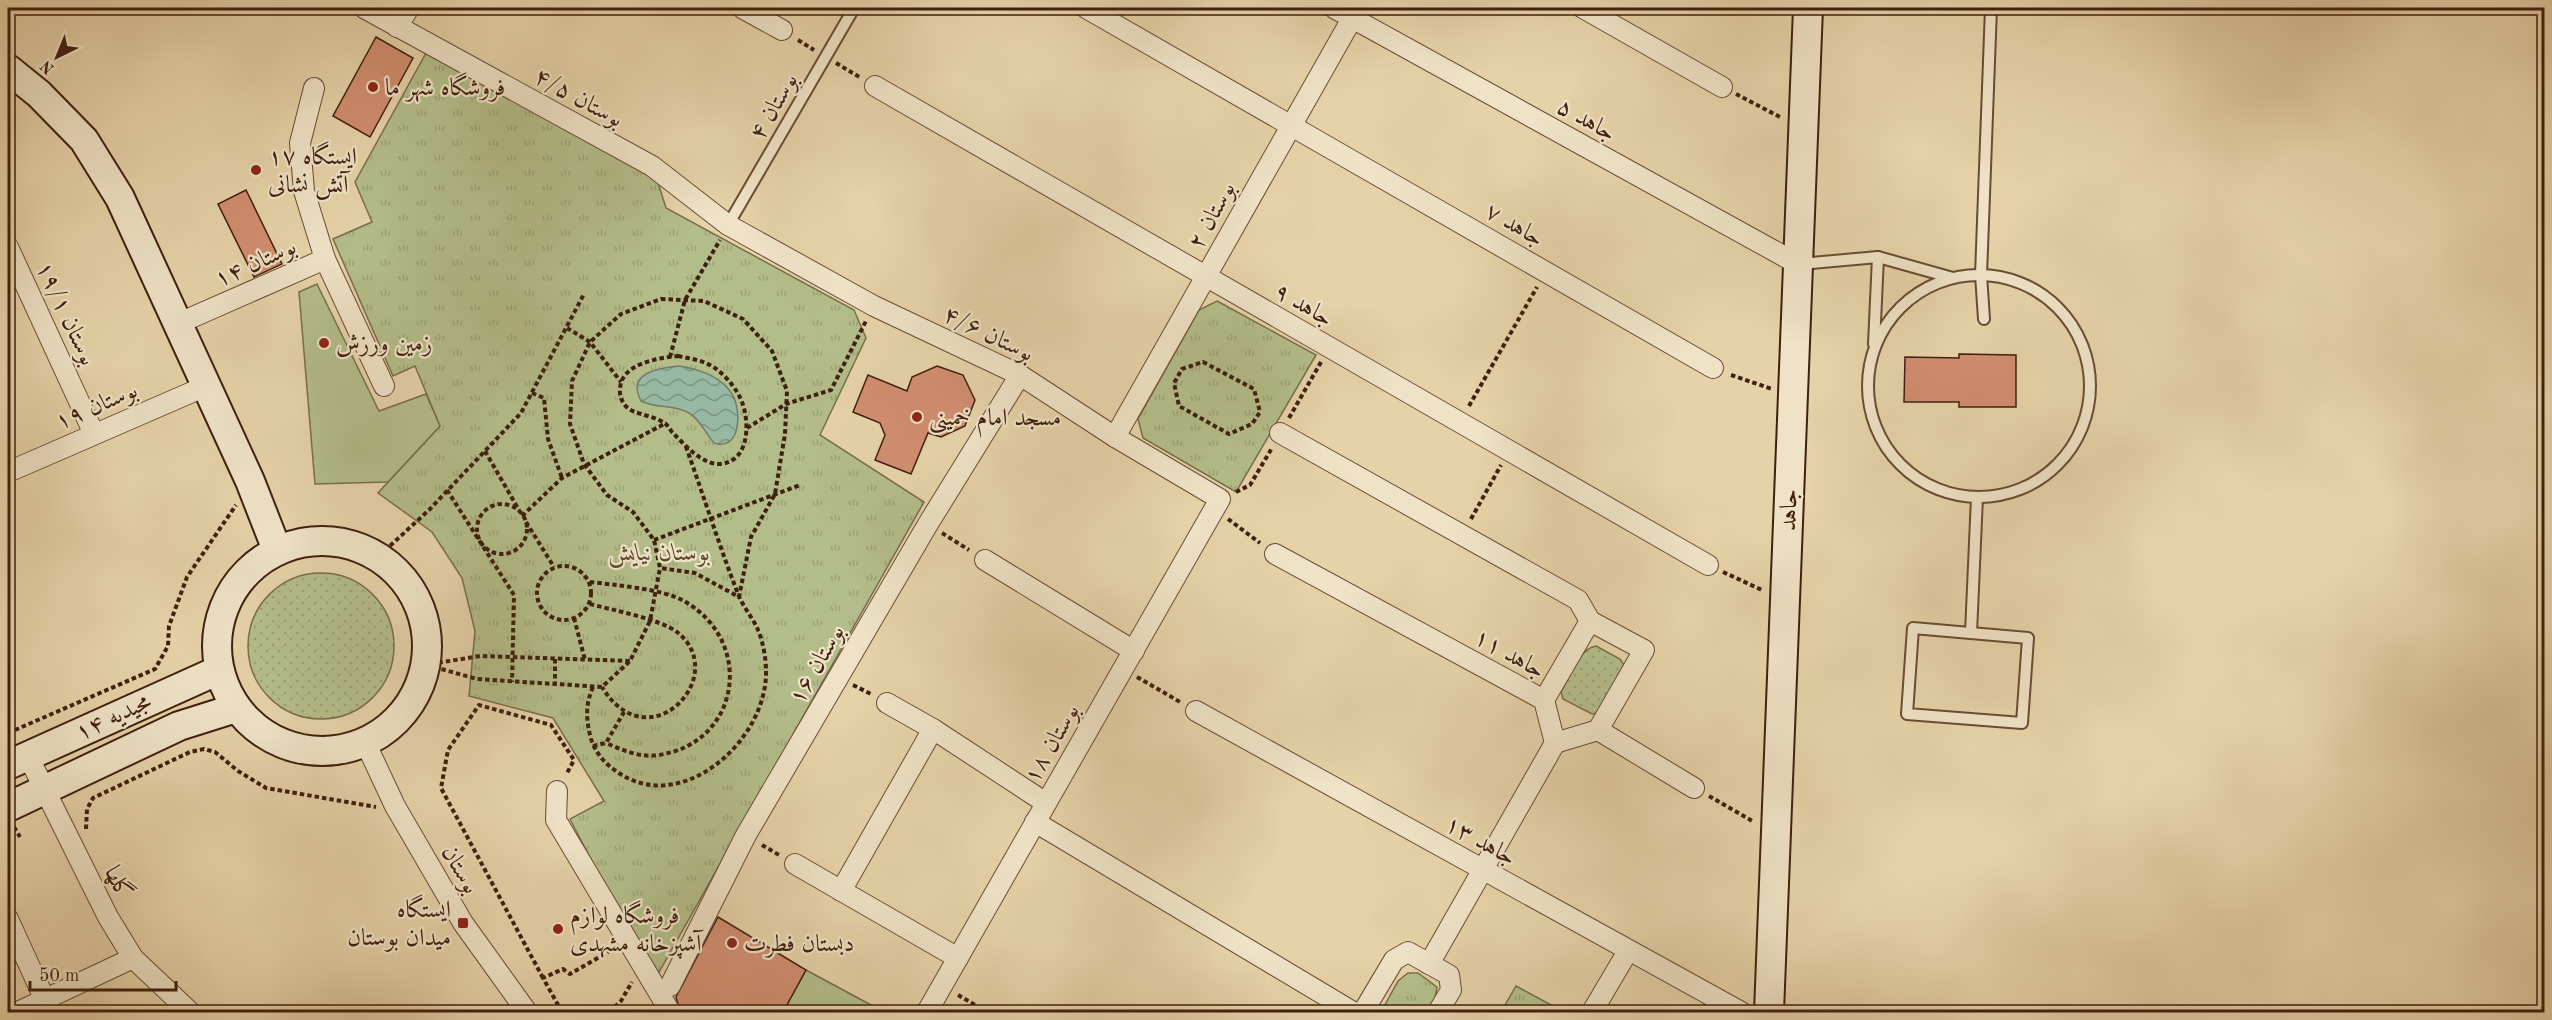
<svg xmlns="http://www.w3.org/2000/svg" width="2552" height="1020" font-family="'Old Standard TT',Amiri,serif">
	<defs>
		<pattern id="grass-dots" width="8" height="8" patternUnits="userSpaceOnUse" patternTransform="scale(1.5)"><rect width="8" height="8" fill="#b3bd89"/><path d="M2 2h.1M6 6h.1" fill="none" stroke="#9ba275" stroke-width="1.8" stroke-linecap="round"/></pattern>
		<pattern id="park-tufts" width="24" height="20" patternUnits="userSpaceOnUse" patternTransform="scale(1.5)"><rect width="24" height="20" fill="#b3bd89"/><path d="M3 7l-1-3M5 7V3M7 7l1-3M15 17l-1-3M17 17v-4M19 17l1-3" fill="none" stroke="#9ba275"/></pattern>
		<pattern id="water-waves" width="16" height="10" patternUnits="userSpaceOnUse" patternTransform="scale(1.5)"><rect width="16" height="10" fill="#97b8a3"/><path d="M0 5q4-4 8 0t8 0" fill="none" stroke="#7d9583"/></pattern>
	</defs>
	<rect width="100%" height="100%" fill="#e6d2a8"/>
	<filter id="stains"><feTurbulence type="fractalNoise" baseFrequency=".00333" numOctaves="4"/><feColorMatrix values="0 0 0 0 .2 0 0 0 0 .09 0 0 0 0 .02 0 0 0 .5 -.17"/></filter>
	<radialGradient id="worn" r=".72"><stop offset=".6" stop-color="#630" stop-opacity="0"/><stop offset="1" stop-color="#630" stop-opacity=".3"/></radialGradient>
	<g fill="url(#grass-dots)" stroke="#796e4c" stroke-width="1.5">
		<circle cx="321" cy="646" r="73"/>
		<path d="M1596,646L1620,659L1624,665L1598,713L1592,714L1563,699L1561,692C1569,678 1579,648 1596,646Z"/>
	</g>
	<g fill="url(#park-tufts)" stroke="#796e4c" stroke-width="1.5">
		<path d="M426,53L655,173L666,208L854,310L866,338L820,435L924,502L654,981L570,819L604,801L553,718L469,696L475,631L462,578L432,532L378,493L440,426L415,366L393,376L333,239L372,222L355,182Z"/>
		<path d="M1217,301L1316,355L1236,492L1143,438L1138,419L1199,310Z"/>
		<path d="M1408,973H1418L1437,987L1435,998L1426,1012H1381L1398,981Z"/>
		<path d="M1516,986L1564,1012H1501Z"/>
	</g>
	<g fill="#b3bd89" stroke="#796e4c" stroke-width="1.5">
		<path d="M317,284L379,411L426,394L440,426L388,482L315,484L299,292Z"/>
		<path d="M806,970L884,1012H783Z"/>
	</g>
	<path fill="url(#water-waves)" stroke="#747b67" stroke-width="1.5" d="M679,366C698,369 721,376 732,394C742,410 741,452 714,443C705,433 701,420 689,413C674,404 656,409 641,401C626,373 658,368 679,366Z"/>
	<g fill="#d18e70" stroke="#3f1f0e" stroke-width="1.5">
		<path d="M376,37L413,58L370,137L333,116Z"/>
		<path d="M246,190L282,264L254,277L218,204Z"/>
		<path d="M1959,354L2016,355V407H1959V402H1904L1905,357L1959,358Z"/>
		<path d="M937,366L963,375L975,400L965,426L941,437L928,433L911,474L875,460L885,435L880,423L853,412L868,375L907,391L912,377Z"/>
		<path d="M718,917L806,970L783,1012H680L676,997Z"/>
	</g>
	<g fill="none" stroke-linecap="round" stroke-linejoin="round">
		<defs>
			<g id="lane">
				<path d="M728,225L854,8"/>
				<path d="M1800,264L1878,257L1953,278"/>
				<circle cx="1979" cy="386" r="111"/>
				<path d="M1984,319L1981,275L1991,8"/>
				<path d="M1874,344L1878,257"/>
				<path d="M1913,628L2028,638L2022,723L1907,714Z"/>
				<path d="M1971,633L1977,497"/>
			</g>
			<g id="street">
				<path d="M364,8L652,166L728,225L874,306L1020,375L1115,437L1220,499L927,1012"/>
				<path d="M742,8L782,30"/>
				<path d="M1086,8L1713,368"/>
				<path d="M1334,8L1798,264"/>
				<path d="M1583,8L1722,87"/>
				<path d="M397,27L409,8"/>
				<path d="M875,86L1708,565"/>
				<path d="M8,247L94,434"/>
				<path d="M325,259L384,386"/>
				<path d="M177,324L325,259L304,191L300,143L314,88"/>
				<path d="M1280,433L1578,600L1590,621"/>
				<path d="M1115,437L1358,8"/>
				<path d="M8,472L206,386"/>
				<path d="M1275,554L1544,700L1555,743L1598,730L1694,788"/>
				<path d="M985,560L1134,651"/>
				<path d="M1544,700L1590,621L1644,650L1598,730"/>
				<path d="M887,703L933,729L1046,803"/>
				<path d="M1196,711L1741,1012"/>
				<path d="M366,744L395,806L463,923L527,1012"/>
				<path d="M28,756L108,917L133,958L190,1012"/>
				<path d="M557,791L556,820L669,1010L668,1012"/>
				<path d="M1035,822L1353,1012"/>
				<path d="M795,864L958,958"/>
				<path d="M841,891L933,729"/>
				<path d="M8,919L45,1000"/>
				<path d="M1429,964L1555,743"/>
				<path d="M670,986L746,835L928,524L1020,375"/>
				<path d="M18,1012L133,958"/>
				<path d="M1363,1012L1394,960L1408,952L1449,975L1451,990L1438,1012"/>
				<path d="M1592,1012L1628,951"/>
			</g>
			<g id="secondary">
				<path d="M8,69L39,94L84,140L120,198L250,481L277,550"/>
				<circle cx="322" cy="646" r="105"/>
				<path d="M8,765L219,670"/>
				<path d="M8,807L179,726L236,708"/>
				<path d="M1769,1012L1808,8"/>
			</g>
		</defs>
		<use href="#lane" stroke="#694c34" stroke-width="14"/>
		<use href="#street" stroke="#694c34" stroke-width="22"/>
		<use href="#secondary" stroke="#3f1f0e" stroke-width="32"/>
		<g stroke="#3f1f0e" stroke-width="4" stroke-dasharray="4.5 3" stroke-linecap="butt">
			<path d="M798,40L814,50"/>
			<path d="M836,63L861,78"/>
			<path d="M1736,94L1780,117"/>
			<path d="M661,299L704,301L743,319L772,351L787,391L785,434L775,494L751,537L739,597L695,573L660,568L654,540L633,512L607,495L584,464L570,424L572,381L590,342L621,314Z"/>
			<path d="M567,328L590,342L621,382"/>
			<path d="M678,356C693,359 708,361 720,372C730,381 739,392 743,405C750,427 748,462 720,464C702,465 684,444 672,432C669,428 667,424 663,422C653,416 639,415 629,409C623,405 619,396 620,389C621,363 659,358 678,356Z"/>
			<path d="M670,357L685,300L720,240"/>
			<path d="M1203,362L1254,389L1260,412L1252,424L1229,434L1179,406L1174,383L1182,369Z"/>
			<path d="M1731,375L1772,389"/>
			<path d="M532,393L544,398L548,439L562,478"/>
			<path d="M1469,406L1537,287"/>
			<path d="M1289,418L1321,362"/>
			<path d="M747,428L786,404L831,390L866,321"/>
			<path d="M485,451L519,510"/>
			<path d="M447,490L514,595L512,682"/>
			<path d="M1236,492L1250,485L1272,448"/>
			<circle cx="502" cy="529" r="25"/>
			<path d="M522,516L562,478L666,423"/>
			<path d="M1228,519L1260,543"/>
			<path d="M1471,519L1501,465"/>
			<path d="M526,522L554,567"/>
			<path d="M942,533L969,550"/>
			<path d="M654,540L800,485"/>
			<path d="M379,556L429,510L521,413L584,294"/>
			<circle cx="564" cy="593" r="27"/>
			<path d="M1723,572L1762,590"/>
			<path d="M590,582C615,585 663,589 684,601C756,642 740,744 658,755C640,758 622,750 606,743"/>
			<path d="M590,604C612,610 660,619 677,632C732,675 649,764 602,687"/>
			<path d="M574,618L585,660"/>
			<path d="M555,659V684"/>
			<path d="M431,664L480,656L630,661"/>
			<path d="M427,665L477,679L602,687L630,661L650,621L660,568"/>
			<path d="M1137,677L1180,702"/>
			<path d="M853,685L873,695"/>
			<path d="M593,687C585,705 586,720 591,739C595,752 605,764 616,771C680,818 768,741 766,670C766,659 763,641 758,630C753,618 743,607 738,594C719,545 703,494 685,444"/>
			<path d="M8,733L155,669L168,646L169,626L187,577L236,505"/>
			<path d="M593,746L606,743L624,712"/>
			<path d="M1709,796L1754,822"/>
			<path d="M14,827L20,837"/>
			<path d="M86,829L87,809L93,798L190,752L204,749L215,752L238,771L266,788L376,807"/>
			<path d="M762,845L779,855"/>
			<path d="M543,978L441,788L448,750L479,705L551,725L574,760L566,775"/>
			<path d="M958,995L987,1012"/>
			<path d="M562,1012L543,978L563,969L570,974L613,949"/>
			<path d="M609,1012L621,1001L632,982"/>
		</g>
		<use href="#lane" stroke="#efe2c6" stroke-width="10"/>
		<use href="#street" stroke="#efe2c6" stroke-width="20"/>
		<use href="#secondary" stroke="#efe2c6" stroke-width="28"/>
	</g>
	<g fill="#8f2418" stroke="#efe2c6" stroke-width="2">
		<circle cx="373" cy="87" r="6"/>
		<circle cx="256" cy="170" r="6"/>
		<circle cx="324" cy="343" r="6"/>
		<circle cx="917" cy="417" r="6"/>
		<rect x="457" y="917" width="12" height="12" rx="3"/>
		<circle cx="558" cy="929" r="6"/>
		<circle cx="732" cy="943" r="6"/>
	</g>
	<g text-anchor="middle" stroke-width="4.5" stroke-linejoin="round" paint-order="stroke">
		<g font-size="24" fill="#3f1f0e" stroke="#efe2c6" text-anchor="start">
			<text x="385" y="95">فروشگاه شهر ما</text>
			<text x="268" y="164">ایستگاه ۱۷<tspan x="268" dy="28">آتش نشانی</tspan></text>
			<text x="336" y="351">زمین ورزش</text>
			<text x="929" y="425">مسجد امام خمینی</text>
			<text x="451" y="917" text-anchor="end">ایستگاه<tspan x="451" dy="28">میدان بوستان</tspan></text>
			<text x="570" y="923">فروشگاه لوازم<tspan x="570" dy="28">آشپزخانه مشهدی</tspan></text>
			<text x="744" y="951">دبستان فطرت</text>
		</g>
		<g font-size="24" fill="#3f1f0e" stroke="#efe2c6">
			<text transform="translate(579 97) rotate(29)" y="8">بوستان ۴/۵</text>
			<text transform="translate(773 106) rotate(-60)" y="8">بوستان ۴</text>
			<text transform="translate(1587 119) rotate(29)" y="8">جاهد ۵</text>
			<text transform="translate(1211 215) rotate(-61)" y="8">بوستان ۲</text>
			<text transform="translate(1515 224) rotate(30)" y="8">جاهد ۷</text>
			<text transform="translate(255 262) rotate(-24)" y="8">بوستان ۱۴</text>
			<text transform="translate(1304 304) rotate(30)" y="8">جاهد ۹</text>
			<text transform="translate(67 313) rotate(65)" y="8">بوستان ۱۹/۱</text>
			<text transform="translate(989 333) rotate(26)" y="8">بوستان ۴/۶</text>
			<text transform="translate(96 405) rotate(-23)" y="8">بوستان ۱۹</text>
			<text transform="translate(1788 510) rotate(-88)" y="8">جاهد</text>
			<text transform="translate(1510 653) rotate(29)" y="8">جاهد ۱۱</text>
			<text transform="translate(816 664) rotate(-60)" y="8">بوستان ۱۶</text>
			<text transform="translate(113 716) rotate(-25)" y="8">مجیدیه ۱۴</text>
			<text transform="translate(1051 743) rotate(-60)" y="8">بوستان ۱۸</text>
			<text transform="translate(1481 840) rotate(29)" y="8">جاهد ۱۳</text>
			<text transform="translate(461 869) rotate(60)" y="8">بوستان</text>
			<text transform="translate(119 882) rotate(63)" y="8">گلها</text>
		</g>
		<g font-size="24" font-style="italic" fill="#5c462d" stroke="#efe2c6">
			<text x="659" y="560">بوستان نیایش</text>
		</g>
	</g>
	<rect width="2552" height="1020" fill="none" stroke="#e6d2a8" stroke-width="30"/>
	<rect x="9" y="9" width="2534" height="1002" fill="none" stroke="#3f1f0e" stroke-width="3"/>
	<rect x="15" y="15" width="2522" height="990" fill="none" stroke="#3f1f0e" stroke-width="1.5"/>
	<g transform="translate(57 57) rotate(223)" stroke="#efe2c6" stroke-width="4.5" paint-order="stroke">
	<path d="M0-4.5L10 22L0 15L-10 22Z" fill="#3f1f0e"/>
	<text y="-9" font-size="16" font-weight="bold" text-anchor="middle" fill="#3f1f0e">N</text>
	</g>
	<path d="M30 981v9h146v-9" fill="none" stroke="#3f1f0e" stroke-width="3"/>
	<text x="39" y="981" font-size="18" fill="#3f1f0e" stroke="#efe2c6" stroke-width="4.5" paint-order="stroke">50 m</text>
	<rect width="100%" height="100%" filter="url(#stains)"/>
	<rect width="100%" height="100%" fill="url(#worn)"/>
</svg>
